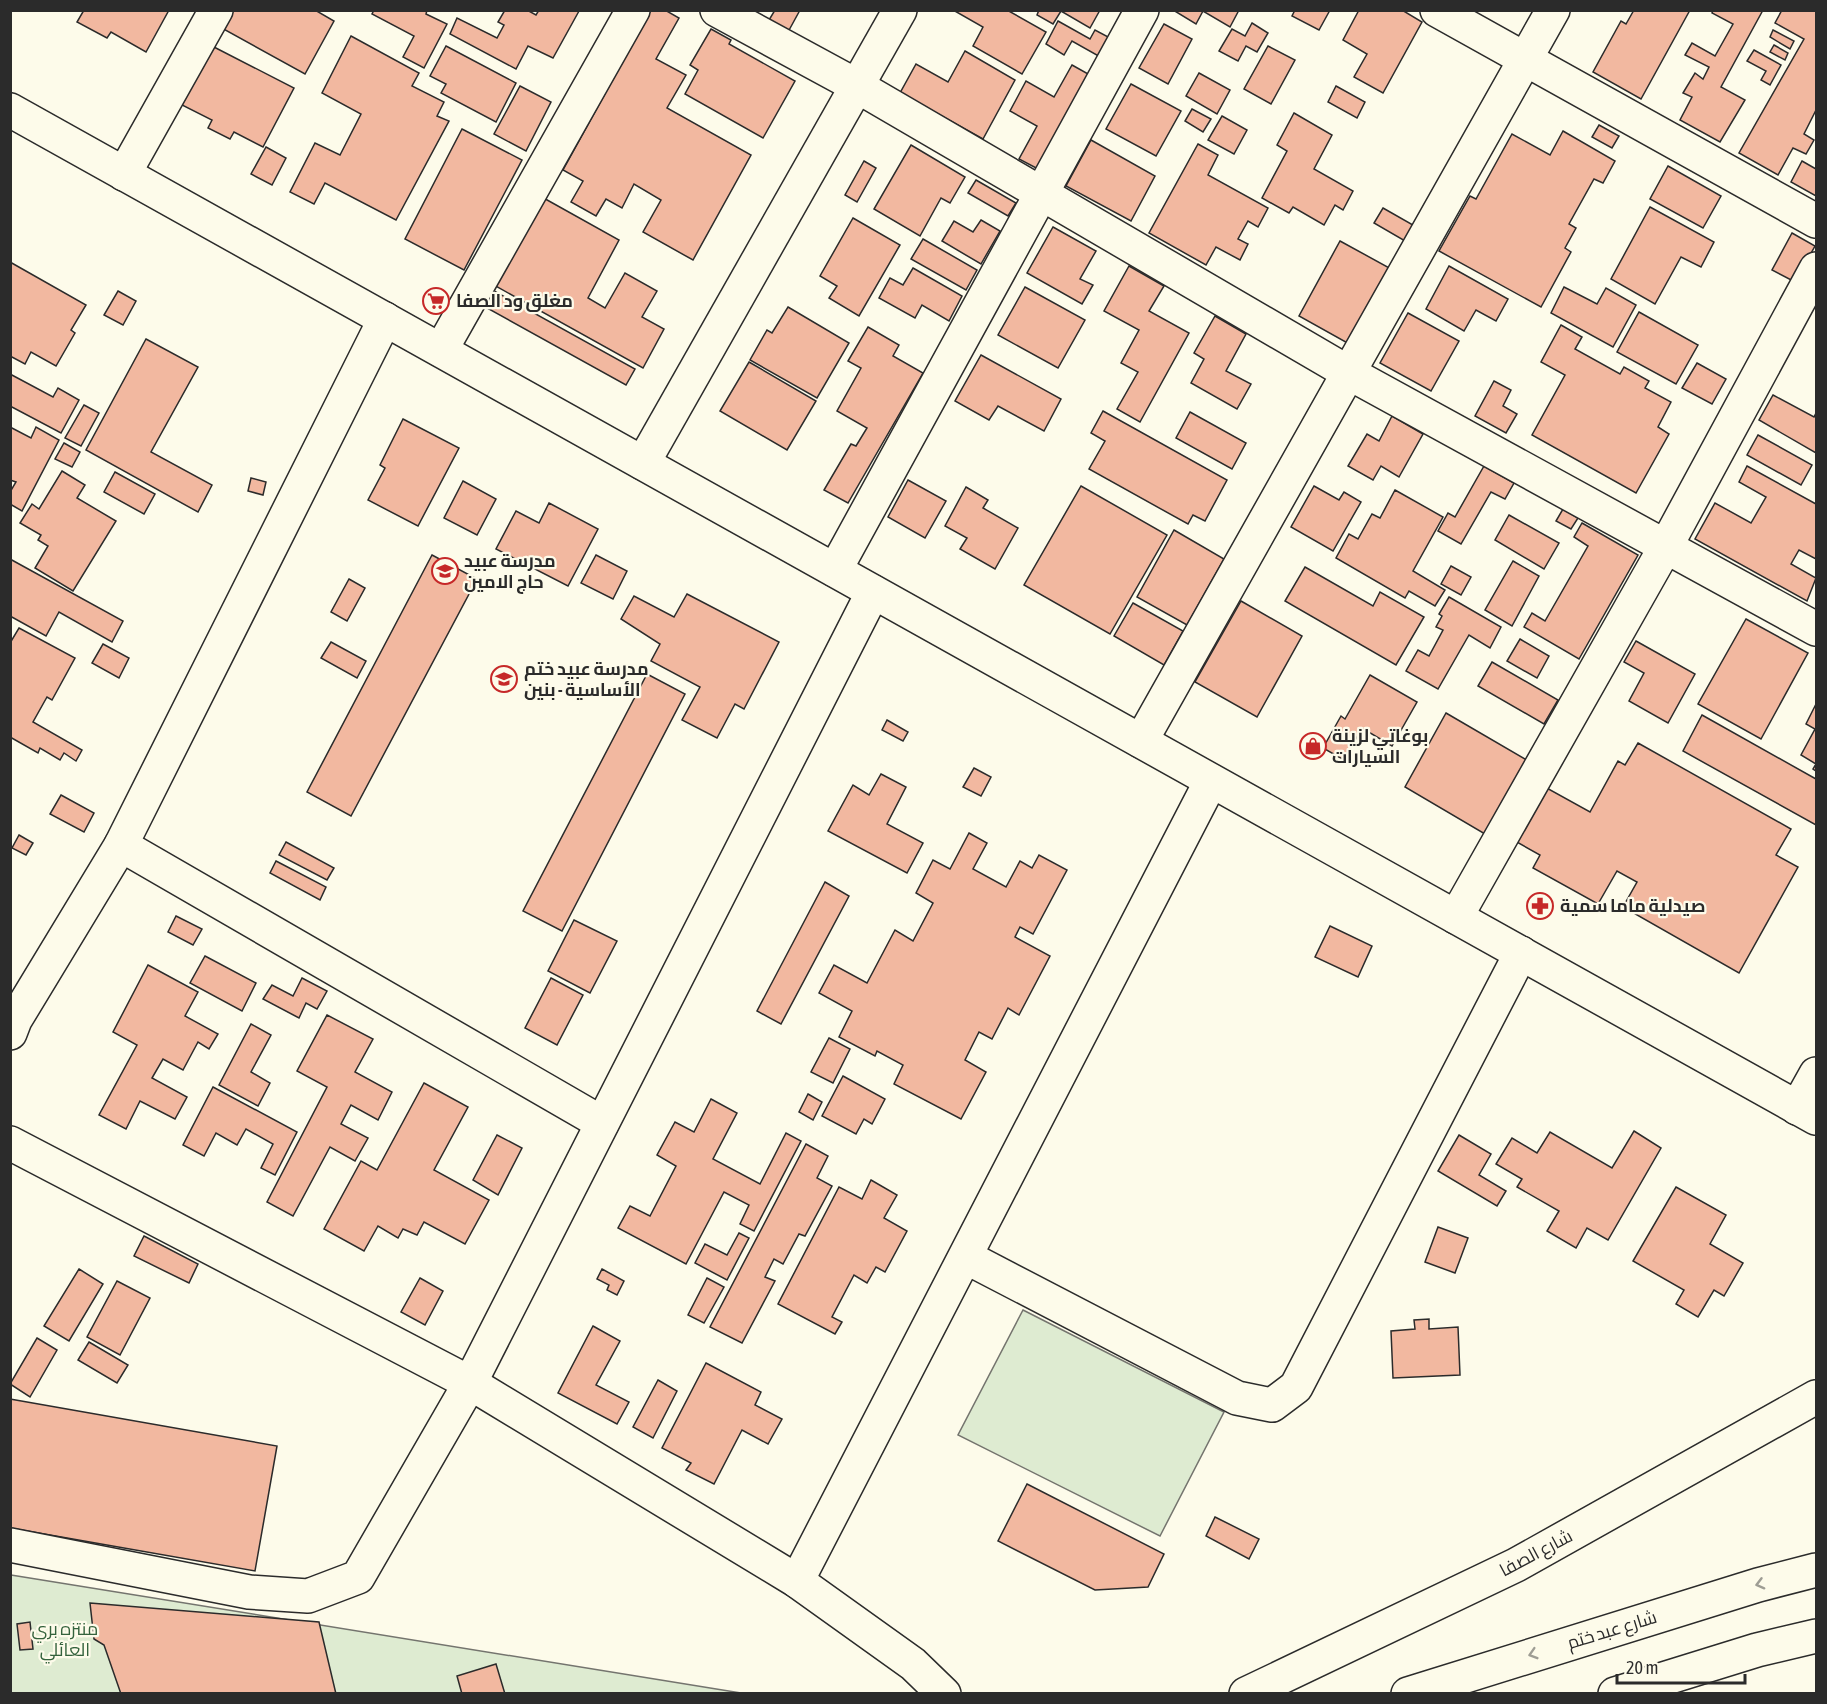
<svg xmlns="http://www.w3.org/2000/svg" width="1827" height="1704" font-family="'Asap Condensed',Cairo,sans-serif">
	<rect width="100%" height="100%" fill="#fdfbea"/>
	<g fill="#deebd1" stroke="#74746e" stroke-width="1.5">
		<path d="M1023,1310L1224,1412L1160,1536L958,1435Z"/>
		<path d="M11,1575L741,1693H11Z"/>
	</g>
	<g fill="#f2b8a0" stroke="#2b2b2b" stroke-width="1.5">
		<path d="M84,10H169L146,52L111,32L107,38L77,22Z"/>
		<path d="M227,10H315L334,21L305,74L218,26Z"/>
		<path d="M374,10H427L426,14L447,24L424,68L403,57L414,36L372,14Z"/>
		<path d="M505,10H527L536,15L539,10L579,11L553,58L528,46L516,69L450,34L457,18L497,38L504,25L498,22Z"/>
		<path d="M651,10H665L679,18L656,59L686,75L667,108L751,155L693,260L643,232L661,200L634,184L622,208L606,199L596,216L571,202L583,181L563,170Z"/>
		<path d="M775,10H800L788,32L769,20Z"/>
		<path d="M953,10H1007L1046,32L1022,74L973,46L983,27Z"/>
		<path d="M1039,10H1100L1090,28L1061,11L1053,24L1037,15Z"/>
		<path d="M1173,10H1239L1230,27L1203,11L1196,24Z"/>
		<path d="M1295,10H1330L1319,30L1292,16Z"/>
		<path d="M1359,10H1402L1422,22L1383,93L1354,77L1367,54L1343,40Z"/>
		<path d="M1634,10H1690L1641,99L1593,72L1621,21L1626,24Z"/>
		<path d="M1713,10H1763L1721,87L1745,100L1720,142L1680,120L1692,97L1683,93L1695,73L1703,79L1709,67L1685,55L1692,43L1715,56L1733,24L1712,13Z"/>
		<path d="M1782,10H1816V110L1804,134L1814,140L1806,154L1793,148L1778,175L1739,153L1804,39L1775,23Z"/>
		<path d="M1058,21L1090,39L1095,30L1112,39L1102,58L1072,41L1064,55L1046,44Z"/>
		<path d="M1252,23L1268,33L1257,52L1246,46L1238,61L1219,51L1232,29L1245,36Z"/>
		<path d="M1164,24L1192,39L1168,84L1139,68Z"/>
		<path d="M711,29L731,40L729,44L795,81L763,138L685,94L698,70L690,65Z"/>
		<path d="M1773,30L1794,41L1790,49L1770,37Z"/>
		<path d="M351,36L419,73L412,86L444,102L437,116L449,121L396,220L325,183L314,204L290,192L315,143L340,155L361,114L322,93Z"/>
		<path d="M1774,45L1788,53L1785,60L1770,52Z"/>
		<path d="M212,46L294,88L263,147L234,132L230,139L208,128L212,120L182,105Z"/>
		<path d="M446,46L516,83L496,122L441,93L446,84L430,76Z"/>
		<path d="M1268,46L1295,60L1271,104L1244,89Z"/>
		<path d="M1754,50L1781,65L1770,85L1761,80L1766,71L1747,61Z"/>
		<path d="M965,51L1015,80L983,139L900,93L916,64L948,82Z"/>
		<path d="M1072,65L1090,75L1038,169L1019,159L1037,126L1010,111L1026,81L1054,97Z"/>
		<path d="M1199,73L1230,90L1217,114L1186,96Z"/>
		<path d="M1131,84L1181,111L1156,156L1106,129Z"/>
		<path d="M520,86L551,102L526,151L494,134Z"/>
		<path d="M1336,86L1365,102L1357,118L1328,102Z"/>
		<path d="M1192,109L1211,119L1203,132L1185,121Z"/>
		<path d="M1294,113L1332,135L1314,169L1353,191L1343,210L1335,205L1324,225L1293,207L1289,213L1262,198L1287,151L1277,145Z"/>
		<path d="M1222,116L1247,130L1234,154L1208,140Z"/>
		<path d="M1599,125L1619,136L1612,148L1592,137Z"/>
		<path d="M462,129L522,160L464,270L405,239Z"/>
		<path d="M1563,131L1615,161L1603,183L1594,179L1569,224L1576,228L1565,248L1571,252L1541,307L1439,251L1470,196L1476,199L1512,134L1550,155Z"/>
		<path d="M1091,140L1155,176L1131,221L1066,186Z"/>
		<path d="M1198,144L1218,155L1208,175L1268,208L1258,227L1248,221L1238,239L1248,244L1240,260L1216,247L1206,265L1149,233Z"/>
		<path d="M911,145L965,177L950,203L941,198L920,236L874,209Z"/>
		<path d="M266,147L286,158L272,185L251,174Z"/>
		<path d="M864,161L876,168L857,202L845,195Z"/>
		<path d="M1802,161L1816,169V196L1791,182Z"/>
		<path d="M1668,166L1721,196L1703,228L1650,199Z"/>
		<path d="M976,180L1016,203L1008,216L968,193Z"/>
		<path d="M540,196L619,240L588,298L605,308L625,273L657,291L642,317L664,329L643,368L492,284Z"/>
		<path d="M1650,207L1714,242L1701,267L1681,257L1655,304L1611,279Z"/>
		<path d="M1383,208L1413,225L1405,241L1374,223Z"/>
		<path d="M853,218L900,245L859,316L829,298L837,286L820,276Z"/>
		<path d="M981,220L1000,231L981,264L942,241L954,221L973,232Z"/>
		<path d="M1053,227L1096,251L1080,279L1093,285L1082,304L1027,273Z"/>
		<path d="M1792,233L1815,246L1795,282L1772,270Z"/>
		<path d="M923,239L977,270L966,290L911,259Z"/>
		<path d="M1340,241L1393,270L1351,345L1299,316Z"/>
		<path d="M10,262L86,305L71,330L75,333L56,366L31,352L25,364L10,356Z"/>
		<path d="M1129,266L1164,286L1149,311L1189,333L1140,422L1117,409L1138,372L1121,363L1139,330L1104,311Z"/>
		<path d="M1449,266L1508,299L1496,321L1476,310L1464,331L1426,309Z"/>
		<path d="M913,268L962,296L949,321L922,305L915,318L879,298L890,278L903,285Z"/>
		<path d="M487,287L635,369L626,385L478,303Z"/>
		<path d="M1025,287L1085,320L1058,368L998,335Z"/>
		<path d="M1564,287L1597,304L1606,288L1636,305L1613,347L1551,313Z"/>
		<path d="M118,291L136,301L123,325L104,315Z"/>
		<path d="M788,307L849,343L817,398L750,360L767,330L772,333Z"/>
		<path d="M1639,312L1698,345L1676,384L1617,352Z"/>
		<path d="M1408,313L1459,341L1431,391L1380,363Z"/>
		<path d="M1215,316L1246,334L1226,371L1251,384L1237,409L1191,383L1204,359L1194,353Z"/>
		<path d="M1561,325L1582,337L1575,349L1620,374L1624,367L1649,381L1645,388L1671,402L1658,427L1669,434L1636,493L1532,435L1565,375L1541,362Z"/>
		<path d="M868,327L899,345L893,356L923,373L848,503L824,490L851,444L856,446L867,428L837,411L861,368L848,361Z"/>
		<path d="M146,339L198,367L151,452L212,485L198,512L86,450Z"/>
		<path d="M981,355L1061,399L1044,431L998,406L989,420L955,401Z"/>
		<path d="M749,362L816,401L787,450L720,411Z"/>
		<path d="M1697,363L1726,379L1712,404L1682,388Z"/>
		<path d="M10,374L53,397L58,388L79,400L61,433L10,406Z"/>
		<path d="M1494,381L1511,390L1503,406L1517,414L1506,433L1475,416Z"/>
		<path d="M1773,395L1814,417L1816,413V453L1759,420Z"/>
		<path d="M84,405L99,413L81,446L65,438Z"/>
		<path d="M1103,411L1227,480L1205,521L1193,515L1188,524L1089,469L1105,441L1091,433Z"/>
		<path d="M1190,412L1246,443L1232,469L1176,438Z"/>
		<path d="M1392,416L1423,434L1399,477L1381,466L1373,480L1348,466L1367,434L1379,441Z"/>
		<path d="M403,419L459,448L418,526L368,500L385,468L380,465Z"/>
		<path d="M10,427L31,438L36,427L59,440L22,511L10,504V492L16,482L10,480Z"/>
		<path d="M1758,435L1812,465L1801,485L1747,455Z"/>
		<path d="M64,443L80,452L72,467L55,459Z"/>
		<path d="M1484,466L1514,483L1505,499L1491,492L1461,544L1438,531L1448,513L1455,517Z"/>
		<path d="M1747,466L1816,504V559L1799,550L1791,564L1816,578L1807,601L1695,539L1715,503L1751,523L1766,497L1739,482Z"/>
		<path d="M62,471L85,485L77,498L116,521L73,591L35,568L48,546L38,540L41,535L20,523L32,504L39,509Z"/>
		<path d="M115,472L155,494L144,514L104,492Z"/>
		<path d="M251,478L266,482L263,495L248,491Z"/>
		<path d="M908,480L946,501L925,538L888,517Z"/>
		<path d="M463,481L496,499L477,535L444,518Z"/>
		<path d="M1081,486L1167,535L1110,634L1024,585Z"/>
		<path d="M1314,486L1339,500L1344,492L1361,502L1333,551L1291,527Z"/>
		<path d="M966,487L988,500L983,508L1018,528L995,569L960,549L967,538L945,526Z"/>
		<path d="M1395,490L1443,517L1413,571L1445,590L1435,606L1409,591L1405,598L1336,558L1349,534L1358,539L1372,514L1380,518Z"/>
		<path d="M549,503L598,529L568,586L496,549L516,511L539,523Z"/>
		<path d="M1563,509L1578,518L1571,529L1556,521Z"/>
		<path d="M1509,515L1559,543L1544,569L1495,540Z"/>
		<path d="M1582,523L1638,555L1579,659L1524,627L1532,613L1545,621L1588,546L1574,537Z"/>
		<path d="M1174,530L1224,559L1187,625L1137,597Z"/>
		<path d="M432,555L477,579L351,816L307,792Z"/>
		<path d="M596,555L627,571L613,599L581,583Z"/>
		<path d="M10,559L123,621L112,642L59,612L46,636L10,616Z"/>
		<path d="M1513,561L1539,576L1512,626L1485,610Z"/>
		<path d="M1451,566L1471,577L1461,595L1441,584Z"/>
		<path d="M1305,567L1373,606L1380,592L1424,617L1396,665L1285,601Z"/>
		<path d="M349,579L365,588L347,621L331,612Z"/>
		<path d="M687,594L779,642L744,709L735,704L717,738L682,720L700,687L651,661L660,644L621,619L634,596L674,617Z"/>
		<path d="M1449,597L1501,627L1490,648L1469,635L1438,689L1406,671L1418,650L1429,656L1443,630L1436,627L1442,616L1439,614Z"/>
		<path d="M1241,601L1302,636L1257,717L1195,682Z"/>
		<path d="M1133,603L1183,631L1164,665L1114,636Z"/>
		<path d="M1746,619L1808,653L1761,739L1698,704Z"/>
		<path d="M19,628L75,658L52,700L47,697L33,722L82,750L76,761L64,753L60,760L40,748L38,753L10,737V643Z"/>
		<path d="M1520,639L1549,656L1537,678L1507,661Z"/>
		<path d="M1636,641L1695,674L1668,723L1629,701L1644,673L1624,662Z"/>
		<path d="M331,642L366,661L357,678L321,658Z"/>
		<path d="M103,644L129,658L119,678L92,663Z"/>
		<path d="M1492,662L1558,700L1544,724L1478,686Z"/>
		<path d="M647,674L685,694L562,931L523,911Z"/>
		<path d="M1370,675L1417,702L1392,746L1362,728L1344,760L1323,748L1341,716L1345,719Z"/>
		<path d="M1816,704V771L1813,769L1816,764L1801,755L1815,729L1806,724Z"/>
		<path d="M1446,713L1532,763L1490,837L1405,787Z"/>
		<path d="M1702,715L1816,779V825L1683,751Z"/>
		<path d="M887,720L908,732L903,741L882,730Z"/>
		<path d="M1638,743L1791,829L1776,855L1798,867L1739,973L1623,907L1637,882L1617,871L1598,904L1533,868L1540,855L1515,841L1545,787L1590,812L1618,761L1625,765Z"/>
		<path d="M974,768L991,777L981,796L963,787Z"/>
		<path d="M881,774L906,787L887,824L923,843L907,873L828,831L853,785L869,795Z"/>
		<path d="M61,795L94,813L84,832L50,814Z"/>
		<path d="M969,833L987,843L973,869L1006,887L1020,861L1032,868L1039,855L1067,870L1033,934L1020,927L1015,937L1050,956L1019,1015L1008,1008L992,1039L979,1032L965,1060L986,1072L961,1119L894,1084L903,1065L877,1051L875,1056L839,1037L852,1011L819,993L834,965L867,983L895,930L913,941L933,903L916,893L933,860L950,869Z"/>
		<path d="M19,835L33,843L26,855L12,848Z"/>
		<path d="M286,842L334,868L327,880L279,855Z"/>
		<path d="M276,861L326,887L320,900L270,873Z"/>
		<path d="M825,882L849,896L781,1024L757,1011Z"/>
		<path d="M176,916L202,929L193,945L168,932Z"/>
		<path d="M574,920L617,941L590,993L548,971Z"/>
		<path d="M1330,926L1372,946L1358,977L1315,957Z"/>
		<path d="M205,956L256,983L242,1011L190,983Z"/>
		<path d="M148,965L198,992L185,1016L218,1034L209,1049L198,1042L183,1070L163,1059L152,1078L187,1097L175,1119L140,1101L126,1129L99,1115L137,1045L113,1032Z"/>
		<path d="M302,978L327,991L317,1009L306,1003L299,1018L263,999L272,985L293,996Z"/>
		<path d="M551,978L583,995L557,1045L525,1028Z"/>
		<path d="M327,1015L373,1039L355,1072L392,1092L378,1120L351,1105L341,1124L368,1138L355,1161L330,1147L293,1216L267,1202L327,1087L297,1071Z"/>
		<path d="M251,1024L271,1035L251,1072L270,1083L258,1106L219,1085Z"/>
		<path d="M829,1038L850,1049L833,1083L811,1072Z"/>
		<path d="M843,1076L885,1099L872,1124L864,1119L856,1134L822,1116Z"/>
		<path d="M424,1083L468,1107L434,1170L489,1200L465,1244L424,1222L417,1235L403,1229L398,1238L378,1226L364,1251L324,1229L361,1161L377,1170Z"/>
		<path d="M213,1087L297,1132L275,1175L261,1168L273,1144L246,1129L237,1145L216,1133L204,1156L183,1145Z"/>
		<path d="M808,1094L822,1102L813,1120L799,1112Z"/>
		<path d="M711,1099L737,1113L713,1159L760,1184L786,1133L801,1141L754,1231L740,1224L749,1205L724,1192L686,1264L618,1228L630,1206L650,1216L676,1166L657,1155L675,1122L694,1132Z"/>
		<path d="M1634,1131L1661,1148L1608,1240L1587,1228L1576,1248L1547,1231L1559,1211L1517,1187L1522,1179L1496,1164L1512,1138L1537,1153L1550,1132L1612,1168Z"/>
		<path d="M497,1135L522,1148L498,1195L473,1180Z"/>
		<path d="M1459,1135L1491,1154L1479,1175L1506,1191L1497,1206L1438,1171Z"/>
		<path d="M806,1144L828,1156L817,1178L832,1186L805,1236L799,1234L783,1264L774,1259L765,1277L775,1281L742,1343L710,1327Z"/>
		<path d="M871,1180L897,1195L884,1218L907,1231L885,1272L876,1267L867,1283L854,1275L832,1317L842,1322L835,1334L778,1304L839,1187L862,1199Z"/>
		<path d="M1676,1187L1726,1215L1710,1244L1743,1263L1724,1296L1714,1290L1698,1317L1676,1304L1684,1290L1633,1261Z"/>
		<path d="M1438,1227L1468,1238L1455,1273L1425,1262Z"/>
		<path d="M739,1233L749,1238L727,1280L695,1263L705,1244L727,1255Z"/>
		<path d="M144,1236L198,1264L189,1283L134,1256Z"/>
		<path d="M79,1269L103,1284L69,1341L44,1326Z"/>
		<path d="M602,1269L624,1281L617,1295L607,1290L609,1285L597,1279Z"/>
		<path d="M420,1278L443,1291L425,1325L401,1312Z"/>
		<path d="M707,1278L724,1287L704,1323L688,1315Z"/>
		<path d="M117,1281L150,1298L120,1355L87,1337Z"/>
		<path d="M1429,1319V1329L1458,1327L1460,1375L1393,1378L1391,1331L1415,1329L1414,1320Z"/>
		<path d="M593,1326L620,1341L596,1385L629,1402L617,1424L558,1393Z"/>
		<path d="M37,1338L57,1350L30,1397L10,1384Z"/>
		<path d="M89,1342L128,1365L117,1383L78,1360Z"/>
		<path d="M706,1363L761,1392L755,1405L782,1419L768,1444L742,1430L714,1484L686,1470L691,1463L662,1448Z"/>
		<path d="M658,1380L677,1391L653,1438L633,1427Z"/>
		<path d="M10,1399L277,1446L255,1571L10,1528Z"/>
		<path d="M1027,1484L1164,1554L1148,1587L1095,1590L998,1541Z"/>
		<path d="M1215,1517L1259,1539L1249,1559L1206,1536Z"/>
		<path d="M90,1603L319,1622L336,1694H121L104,1645L94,1639Z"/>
		<path d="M30,1622L33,1649L20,1650L17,1624Z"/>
		<path d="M496,1664L505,1694H462L457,1676Z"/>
	</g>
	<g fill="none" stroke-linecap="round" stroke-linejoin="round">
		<defs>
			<g id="minor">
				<path d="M717,10L857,86L1349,373L1816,629"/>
				<path d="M1437,10L1816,221"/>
				<path d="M124,174L216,10"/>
				<path d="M441,350L633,10"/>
				<path d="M643,463L900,10"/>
				<path d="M835,570L1142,10"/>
				<path d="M1141,741L1553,10"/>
				<path d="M121,845L602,1123"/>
				<path d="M1456,917L1666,546L1816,269"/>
				<path d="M10,1033L15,1020L121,845L385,319"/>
				<path d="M10,1143L470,1383L797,1581L913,1664L944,1694"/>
				<path d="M966,1257L1237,1398L1272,1405L1296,1387L1521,953"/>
				<path d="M10,1545L249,1592L308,1596L358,1577L470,1383L873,592"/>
				<path d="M797,1581L1211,781"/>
			</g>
			<g id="tertiary">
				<path d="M10,110L1816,1118"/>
				<path d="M1797,1108L1816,1074"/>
				<path d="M1246,1694L1516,1565L1816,1397"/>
			</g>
			<g id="primary">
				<path d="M1408,1694L1758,1585L1816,1570"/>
				<path d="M1615,1694L1757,1650L1816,1636"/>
			</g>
		</defs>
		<use href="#minor" stroke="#2b2b2b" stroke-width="36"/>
		<use href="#tertiary" stroke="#2b2b2b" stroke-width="36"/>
		<use href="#primary" stroke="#2b2b2b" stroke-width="36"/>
		<use href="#minor" stroke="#fdfbea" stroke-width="33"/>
		<use href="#tertiary" stroke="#fdfbea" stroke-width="33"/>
		<use href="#primary" stroke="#fdfbea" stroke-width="33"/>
	</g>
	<defs><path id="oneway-chevron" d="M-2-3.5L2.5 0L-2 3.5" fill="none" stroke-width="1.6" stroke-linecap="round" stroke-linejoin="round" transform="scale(1.5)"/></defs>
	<g stroke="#9e9d94">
		<use href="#oneway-chevron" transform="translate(1760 1584) rotate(165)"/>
		<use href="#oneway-chevron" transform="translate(1533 1654) rotate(163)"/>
	</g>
	<defs>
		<symbol id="supermarket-ring" viewBox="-11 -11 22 22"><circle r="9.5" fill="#fdfbea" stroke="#c62828" stroke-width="1.5"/><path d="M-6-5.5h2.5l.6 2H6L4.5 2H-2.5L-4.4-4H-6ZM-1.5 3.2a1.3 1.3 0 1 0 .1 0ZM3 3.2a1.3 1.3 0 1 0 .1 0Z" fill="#c62828"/></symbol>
		<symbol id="school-ring" viewBox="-11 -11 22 22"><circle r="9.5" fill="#fdfbea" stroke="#c62828" stroke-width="1.5"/><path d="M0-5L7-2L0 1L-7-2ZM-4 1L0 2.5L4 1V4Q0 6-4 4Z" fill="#c62828"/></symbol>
		<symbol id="shop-ring" viewBox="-11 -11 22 22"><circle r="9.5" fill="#fdfbea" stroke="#c62828" stroke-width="1.5"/><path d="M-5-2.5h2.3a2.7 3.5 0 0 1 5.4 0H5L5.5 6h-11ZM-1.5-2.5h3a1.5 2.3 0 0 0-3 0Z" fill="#c62828"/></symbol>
		<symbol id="pharmacy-ring" viewBox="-11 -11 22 22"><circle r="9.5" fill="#fdfbea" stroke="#c62828" stroke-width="1.5"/><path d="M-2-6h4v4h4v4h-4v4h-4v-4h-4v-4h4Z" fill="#c62828"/></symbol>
	</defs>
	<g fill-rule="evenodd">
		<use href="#supermarket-ring" x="421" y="286" width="30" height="30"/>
		<use href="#school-ring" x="430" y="556" width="30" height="30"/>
		<use href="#school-ring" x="489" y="664" width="30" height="30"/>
		<use href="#shop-ring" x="1298" y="731" width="30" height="30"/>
		<use href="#pharmacy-ring" x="1525" y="891" width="30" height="30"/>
	</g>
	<g text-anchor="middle" stroke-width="4.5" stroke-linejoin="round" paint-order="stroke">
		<g font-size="18" font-weight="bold" fill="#2b2b2b" stroke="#fdfbea" text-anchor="start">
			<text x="456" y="307">مغلق ود الصفا</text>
			<text x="464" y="567">مدرسة عبيد<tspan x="464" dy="21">حاج الامين</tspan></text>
			<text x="524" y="675">مدرسة عبيد ختم<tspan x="524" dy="21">الأساسية - بنين</tspan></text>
			<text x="1332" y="742">بوغاتي لزينة<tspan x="1332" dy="21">السيارات</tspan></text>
			<text x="1560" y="912">صيدلية ماما سمية</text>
		</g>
		<g font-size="18" fill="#2b2b2b" stroke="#fdfbea">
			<text transform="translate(1536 1553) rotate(-28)" y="6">شارع الصفا</text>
			<text transform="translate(1612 1630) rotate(-17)" y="6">شارع عبد ختم</text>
		</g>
		<g font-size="18" fill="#34623c" stroke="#fdfbea">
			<text x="65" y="1635">منتزه بري<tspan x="65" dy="21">العائلي</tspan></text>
		</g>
	</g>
	<rect width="1827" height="1704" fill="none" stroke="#2b2b2b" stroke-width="24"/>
	<path d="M1617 1674v9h128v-9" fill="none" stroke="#2b2b2b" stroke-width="3"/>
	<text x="1626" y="1674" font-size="18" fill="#2b2b2b" stroke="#fdfbea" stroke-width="4.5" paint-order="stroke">20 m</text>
</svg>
